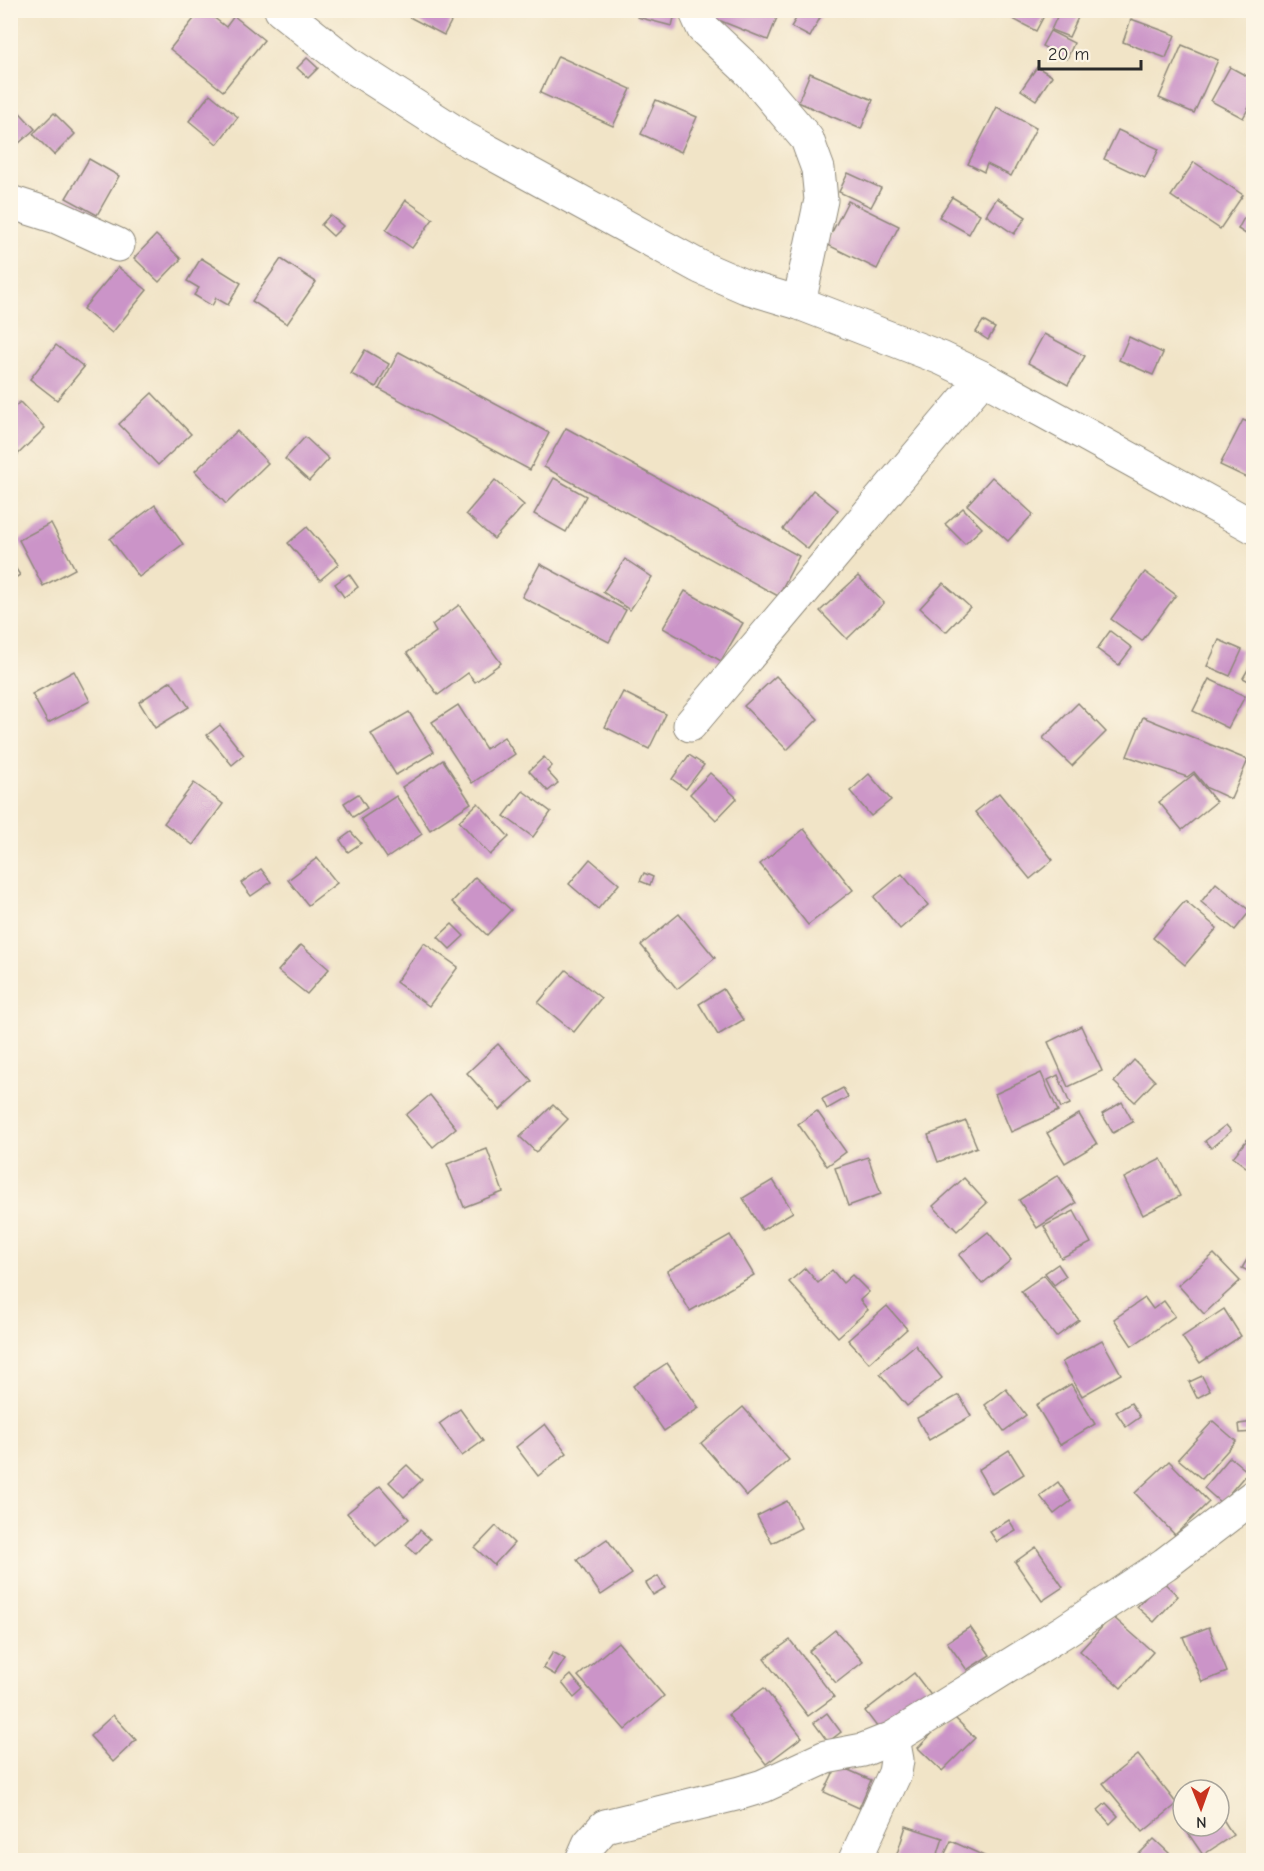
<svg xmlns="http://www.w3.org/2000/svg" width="1264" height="1871" font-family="'Comic Neue',sans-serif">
	<rect width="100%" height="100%" fill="#fcf5e5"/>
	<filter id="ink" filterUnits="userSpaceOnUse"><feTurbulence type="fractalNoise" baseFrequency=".0167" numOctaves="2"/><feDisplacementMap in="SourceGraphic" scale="12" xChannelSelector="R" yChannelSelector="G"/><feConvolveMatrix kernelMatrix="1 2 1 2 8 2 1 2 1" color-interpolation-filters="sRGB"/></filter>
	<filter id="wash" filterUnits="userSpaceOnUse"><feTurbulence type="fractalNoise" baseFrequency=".008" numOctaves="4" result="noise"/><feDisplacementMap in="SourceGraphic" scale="24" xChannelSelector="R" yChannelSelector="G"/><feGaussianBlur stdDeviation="1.35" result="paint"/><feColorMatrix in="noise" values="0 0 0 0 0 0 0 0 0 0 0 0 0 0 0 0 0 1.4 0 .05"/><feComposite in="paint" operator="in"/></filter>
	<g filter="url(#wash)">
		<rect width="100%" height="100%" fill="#f1e4c7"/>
		<g id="blocks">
			<g fill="#cb94c8">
				<path d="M201,10H204L226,27L234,16L264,40L223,91L170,49Z"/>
				<path d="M396,10H457L444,35Z"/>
				<path d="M639,10H676L672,26L637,17Z"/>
				<path d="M708,10H780L768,40L706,15Z"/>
				<path d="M801,10H824L810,37L791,27Z"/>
				<path d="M996,10H1047L1036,31Z"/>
				<path d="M1060,10H1074L1080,13L1069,37L1051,30Z"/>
				<path d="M1131,19L1175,35L1166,58L1123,42Z"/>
				<path d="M1050,31L1074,43L1067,59L1042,46Z"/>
				<path d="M1182,45L1218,60L1194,113L1159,98Z"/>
				<path d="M558,56L631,89L613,126L540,93Z"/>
				<path d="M307,58L318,68L308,78L297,68Z"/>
				<path d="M1037,67L1052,76L1036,100L1021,90Z"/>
				<path d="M1230,67L1254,80V98L1243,118L1211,101Z"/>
				<path d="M810,73L873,100L861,129L798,102Z"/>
				<path d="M210,94L238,117L217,144L189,121Z"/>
				<path d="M656,100L697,117L681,152L641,134Z"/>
				<path d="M10,102L35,129L18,144L10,136Z"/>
				<path d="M997,107L1036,128L1011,176L987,164L984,172L968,164Z"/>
				<path d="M54,113L75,134L54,155L33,134Z"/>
				<path d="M1118,130L1159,149L1145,178L1104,159Z"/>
				<path d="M89,159L119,176L97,215L66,198Z"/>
				<path d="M1194,162L1243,195L1220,229L1171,196Z"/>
				<path d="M848,173L881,188L871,207L839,192Z"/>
				<path d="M952,197L980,214L969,234L939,217Z"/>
				<path d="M997,198L1026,217L1014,234L986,215Z"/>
				<path d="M406,200L433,219L412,248L386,230Z"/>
				<path d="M848,201L899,226L877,269L826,244Z"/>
				<path d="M330,215L343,226L333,236L321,225Z"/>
				<path d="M1244,218L1254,223L1252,238L1238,229Z"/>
				<path d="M156,235L181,259L159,282L134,258Z"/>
				<path d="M201,258L241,283L228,305L216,298L212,306L194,295L199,288L187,281Z"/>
				<path d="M281,259L316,282L287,324L252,301Z"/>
				<path d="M118,267L147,290L112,333L83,309Z"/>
				<path d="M983,321L995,328L988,340L976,332Z"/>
				<path d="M1044,334L1085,356L1068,385L1028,363Z"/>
				<path d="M1129,337L1163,353L1153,375L1119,360Z"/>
				<path d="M56,345L84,367L57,400L30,379Z"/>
				<path d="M365,350L389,364L376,387L351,374Z"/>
				<path d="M399,352L549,433L530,470L379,389Z"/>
				<path d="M152,393L191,434L158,465L119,424Z"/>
				<path d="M20,402L45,428L10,462V411Z"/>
				<path d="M1243,420L1254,425V481L1220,465Z"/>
				<path d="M566,428L799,556L778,596L544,467Z"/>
				<path d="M237,431L268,463L226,504L195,471Z"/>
				<path d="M305,437L329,459L309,481L285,459Z"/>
				<path d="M992,477L1033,514L1008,541L967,505Z"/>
				<path d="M554,478L586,496L566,532L534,514Z"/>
				<path d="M495,480L524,505L494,539L466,514Z"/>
				<path d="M813,490L838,510L808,549L783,529Z"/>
				<path d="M155,505L183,544L139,577L110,539Z"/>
				<path d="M963,508L982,528L965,544L945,524Z"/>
				<path d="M51,523L75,569L43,586L19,540Z"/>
				<path d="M307,527L339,564L320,580L288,543Z"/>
				<path d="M625,559L652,577L630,610L603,592Z"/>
				<path d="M10,560L20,575L10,581Z"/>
				<path d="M540,564L626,610L609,642L522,597Z"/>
				<path d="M1145,572L1176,595L1142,641L1111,619Z"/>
				<path d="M349,574L358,587L344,597L335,584Z"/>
				<path d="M858,576L884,603L847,639L820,611Z"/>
				<path d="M943,583L970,607L946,632L920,608Z"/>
				<path d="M685,591L743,623L721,661L663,628Z"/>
				<path d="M459,605L501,663L475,682L468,673L438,695L407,653L436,632L432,625Z"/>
				<path d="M1110,631L1132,648L1119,665L1097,649Z"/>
				<path d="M1219,640L1242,650L1230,676L1207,666Z"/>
				<path d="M1254,659V684L1243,678Z"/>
				<path d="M74,671L90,701L48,723L32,694Z"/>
				<path d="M776,676L818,719L787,750L744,706Z"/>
				<path d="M1209,679L1245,696L1228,728L1193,711Z"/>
				<path d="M171,681L189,707L155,728L139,702Z"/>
				<path d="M623,692L666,714L649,749L605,727Z"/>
				<path d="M1078,703L1106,732L1072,766L1043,738Z"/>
				<path d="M458,705L486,749L504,737L515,754L472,783L432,722Z"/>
				<path d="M409,712L434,752L396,775L371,734Z"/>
				<path d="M1143,717L1248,760L1231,799L1207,788L1194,772L1187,777L1127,756Z"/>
				<path d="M220,725L244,755L232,765L207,735Z"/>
				<path d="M689,755L704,765L686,789L672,779Z"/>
				<path d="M544,757L552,766L547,771L558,783L548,791L529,771Z"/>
				<path d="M443,760L471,803L430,830L402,787Z"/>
				<path d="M710,773L737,798L716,820L690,794Z"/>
				<path d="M869,774L891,800L871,816L850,791Z"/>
				<path d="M1194,774L1216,802L1182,830L1159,802Z"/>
				<path d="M194,783L223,804L193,845L164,823Z"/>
				<path d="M523,791L551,812L533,837L504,816Z"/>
				<path d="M999,793L1053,860L1030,879L975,812Z"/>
				<path d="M358,794L367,808L353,817L344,803Z"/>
				<path d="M396,796L422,834L387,858L361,819Z"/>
				<path d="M478,803L509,837L490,855L459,821Z"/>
				<path d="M804,829L853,890L808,925L760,864Z"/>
				<path d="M351,832L361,843L348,852L340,840Z"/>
				<path d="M317,858L337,883L308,905L288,880Z"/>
				<path d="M590,859L619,884L598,909L569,884Z"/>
				<path d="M261,869L271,882L251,896L241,883Z"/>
				<path d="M644,873L653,877L650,885L640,881Z"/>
				<path d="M902,874L928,905L900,929L874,897Z"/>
				<path d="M475,877L511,910L487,935L452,902Z"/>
				<path d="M1216,883L1250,911L1235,930L1201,902Z"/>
				<path d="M1185,901L1217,928L1185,965L1153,938Z"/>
				<path d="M679,914L715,958L677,989L641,945Z"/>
				<path d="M452,924L464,936L450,949L438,937Z"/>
				<path d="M424,943L458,967L429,1006L396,982Z"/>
				<path d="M301,945L329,969L307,994L278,971Z"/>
				<path d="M566,970L601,998L574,1032L538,1003Z"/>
				<path d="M723,989L743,1020L718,1035L699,1004Z"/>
				<path d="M1081,1026L1102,1071L1068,1087L1048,1042Z"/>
				<path d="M498,1044L532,1081L500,1110L467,1073Z"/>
				<path d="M1134,1060L1155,1081L1135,1102L1114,1082Z"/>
				<path d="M1041,1073L1058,1111L1011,1132L995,1094Z"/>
				<path d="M1058,1075L1070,1104L1061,1108L1048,1080Z"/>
				<path d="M843,1088L848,1097L827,1109L822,1099Z"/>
				<path d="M430,1095L456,1128L433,1147L406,1115Z"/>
				<path d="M1122,1102L1133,1122L1113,1133L1102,1114Z"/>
				<path d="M553,1105L568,1119L536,1152L520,1137Z"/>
				<path d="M817,1111L846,1152L827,1166L798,1124Z"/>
				<path d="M1079,1114L1097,1144L1065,1163L1047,1133Z"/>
				<path d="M966,1121L977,1147L938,1162L928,1135Z"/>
				<path d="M1226,1125L1231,1131L1211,1148L1205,1141Z"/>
				<path d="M1254,1131V1173L1233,1157Z"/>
				<path d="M487,1149L503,1192L464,1207L447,1164Z"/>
				<path d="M868,1157L881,1194L848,1206L835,1168Z"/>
				<path d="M1161,1159L1180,1196L1143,1215L1124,1178Z"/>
				<path d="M1058,1175L1076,1203L1037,1228L1019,1200Z"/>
				<path d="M964,1178L987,1203L957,1231L933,1206Z"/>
				<path d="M773,1180L793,1212L762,1230L743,1198Z"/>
				<path d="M1074,1211L1091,1243L1061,1258L1044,1226Z"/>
				<path d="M988,1232L1011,1260L982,1284L959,1255Z"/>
				<path d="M730,1235L754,1275L690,1311L667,1271Z"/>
				<path d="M1254,1248V1274L1242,1268Z"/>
				<path d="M1214,1254L1240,1281L1204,1314L1178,1285Z"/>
				<path d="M1058,1264L1066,1276L1054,1285L1045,1273Z"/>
				<path d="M805,1268L818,1283L832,1270L843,1283L852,1275L869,1292L860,1300L868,1310L838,1337L789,1282Z"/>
				<path d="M1044,1275L1079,1320L1056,1337L1021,1291Z"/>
				<path d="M1145,1298L1153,1309L1164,1301L1175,1316L1132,1346L1114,1319Z"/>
				<path d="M887,1306L907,1329L869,1363L848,1340Z"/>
				<path d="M1224,1309L1241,1336L1200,1363L1182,1337Z"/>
				<path d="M1102,1340L1121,1374L1082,1396L1062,1362Z"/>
				<path d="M915,1345L942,1378L907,1406L880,1374Z"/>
				<path d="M667,1363L699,1408L664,1431L633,1386Z"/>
				<path d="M1202,1376L1210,1391L1197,1398L1189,1382Z"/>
				<path d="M1071,1384L1095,1424L1060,1445L1036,1405Z"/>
				<path d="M1006,1389L1026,1415L1004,1431L985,1405Z"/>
				<path d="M959,1395L971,1416L929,1440L917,1418Z"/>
				<path d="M1131,1403L1140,1417L1126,1427L1116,1412Z"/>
				<path d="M743,1407L789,1460L747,1496L701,1443Z"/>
				<path d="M460,1409L483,1441L462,1456L439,1424Z"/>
				<path d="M1213,1421L1236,1441L1202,1479L1178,1459Z"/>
				<path d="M1254,1422V1432L1240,1433L1239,1424Z"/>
				<path d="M545,1424L567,1453L538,1476L516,1447Z"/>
				<path d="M1009,1450L1024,1474L992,1494L978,1470Z"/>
				<path d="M1230,1457L1248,1472L1221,1503L1204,1488Z"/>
				<path d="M1169,1461L1209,1502L1175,1535L1135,1493Z"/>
				<path d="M407,1465L422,1480L404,1497L389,1482Z"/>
				<path d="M1058,1482L1071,1501L1054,1514L1040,1496Z"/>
				<path d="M380,1486L409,1519L376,1546L347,1513Z"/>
				<path d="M787,1501L801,1528L772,1543L757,1516Z"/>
				<path d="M1009,1520L1016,1531L997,1542L990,1532Z"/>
				<path d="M496,1526L514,1543L494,1565L475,1548Z"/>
				<path d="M420,1530L430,1539L416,1554L406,1545Z"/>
				<path d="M607,1539L632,1574L601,1595L577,1560Z"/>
				<path d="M1036,1547L1063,1587L1042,1601L1015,1562Z"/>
				<path d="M658,1576L665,1588L653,1595L646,1583Z"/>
				<path d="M1161,1580L1178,1596L1154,1622L1137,1607Z"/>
				<path d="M1112,1616L1153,1652L1121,1688L1080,1651Z"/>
				<path d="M970,1627L990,1655L967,1670L947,1642Z"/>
				<path d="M1209,1627L1227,1672L1202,1682L1183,1637Z"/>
				<path d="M835,1630L863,1662L836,1683L809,1651Z"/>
				<path d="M790,1640L834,1697L808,1716L764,1659Z"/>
				<path d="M618,1642L664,1696L625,1730L578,1676Z"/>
				<path d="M553,1652L565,1659L555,1675L543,1668Z"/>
				<path d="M914,1673L933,1698L884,1736L865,1711Z"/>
				<path d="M571,1675L583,1690L574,1698L562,1683Z"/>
				<path d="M764,1688L802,1737L766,1764L728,1715Z"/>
				<path d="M827,1713L841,1732L828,1742L814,1723Z"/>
				<path d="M951,1714L975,1738L942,1771L918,1748Z"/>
				<path d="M113,1715L136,1740L113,1762L90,1736Z"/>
				<path d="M1138,1755L1177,1804L1143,1832L1103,1783Z"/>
				<path d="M837,1765L871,1780L859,1808L824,1792Z"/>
				<path d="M1106,1803L1118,1816L1110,1824L1098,1810Z"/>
				<path d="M1219,1813L1233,1835L1203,1855L1183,1826H1219Z"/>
				<path d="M906,1826L943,1838L936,1860H895Z"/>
				<path d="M1154,1839L1170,1854L1163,1860H1133Z"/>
				<path d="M951,1841L989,1858L988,1860H942Z"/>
			</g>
		</g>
	</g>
	<g filter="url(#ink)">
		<use href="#blocks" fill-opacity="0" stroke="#8e8879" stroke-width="1.5"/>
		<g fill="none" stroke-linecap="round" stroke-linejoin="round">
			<defs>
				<g id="minor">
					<path d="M281,10L349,64L464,138L700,267L746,287L799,303L941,358L983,378L1254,527"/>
					<path d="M695,10L703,28L751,73L807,139L818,169L821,200L799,303"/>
					<path d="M10,202L57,217L118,245"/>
					<path d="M690,725L983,378"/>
					<path d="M582,1860L589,1844L605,1826L740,1793L763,1786L826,1757L863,1750L893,1738L1066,1630L1165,1564L1254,1496"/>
					<path d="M855,1860L895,1773L897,1760L893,1738"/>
				</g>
			</defs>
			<use href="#minor" stroke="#8e8879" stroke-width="35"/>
			<use href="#minor" stroke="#fff" stroke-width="33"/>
		</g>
	</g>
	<rect width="1264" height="1871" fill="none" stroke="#fcf5e5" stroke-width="36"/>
	<g transform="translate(1201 1808) rotate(179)"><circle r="28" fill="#fcf5e5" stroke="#a8a49b" stroke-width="1.5"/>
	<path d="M0-4.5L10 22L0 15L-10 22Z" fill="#c8321e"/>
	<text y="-9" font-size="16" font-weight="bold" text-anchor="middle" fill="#2b2b2b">N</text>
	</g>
	<path d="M1039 60v9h102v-9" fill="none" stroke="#2b2b2b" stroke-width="3"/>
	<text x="1048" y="60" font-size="18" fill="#2b2b2b" stroke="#fcf5e5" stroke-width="4.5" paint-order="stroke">20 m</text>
</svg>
